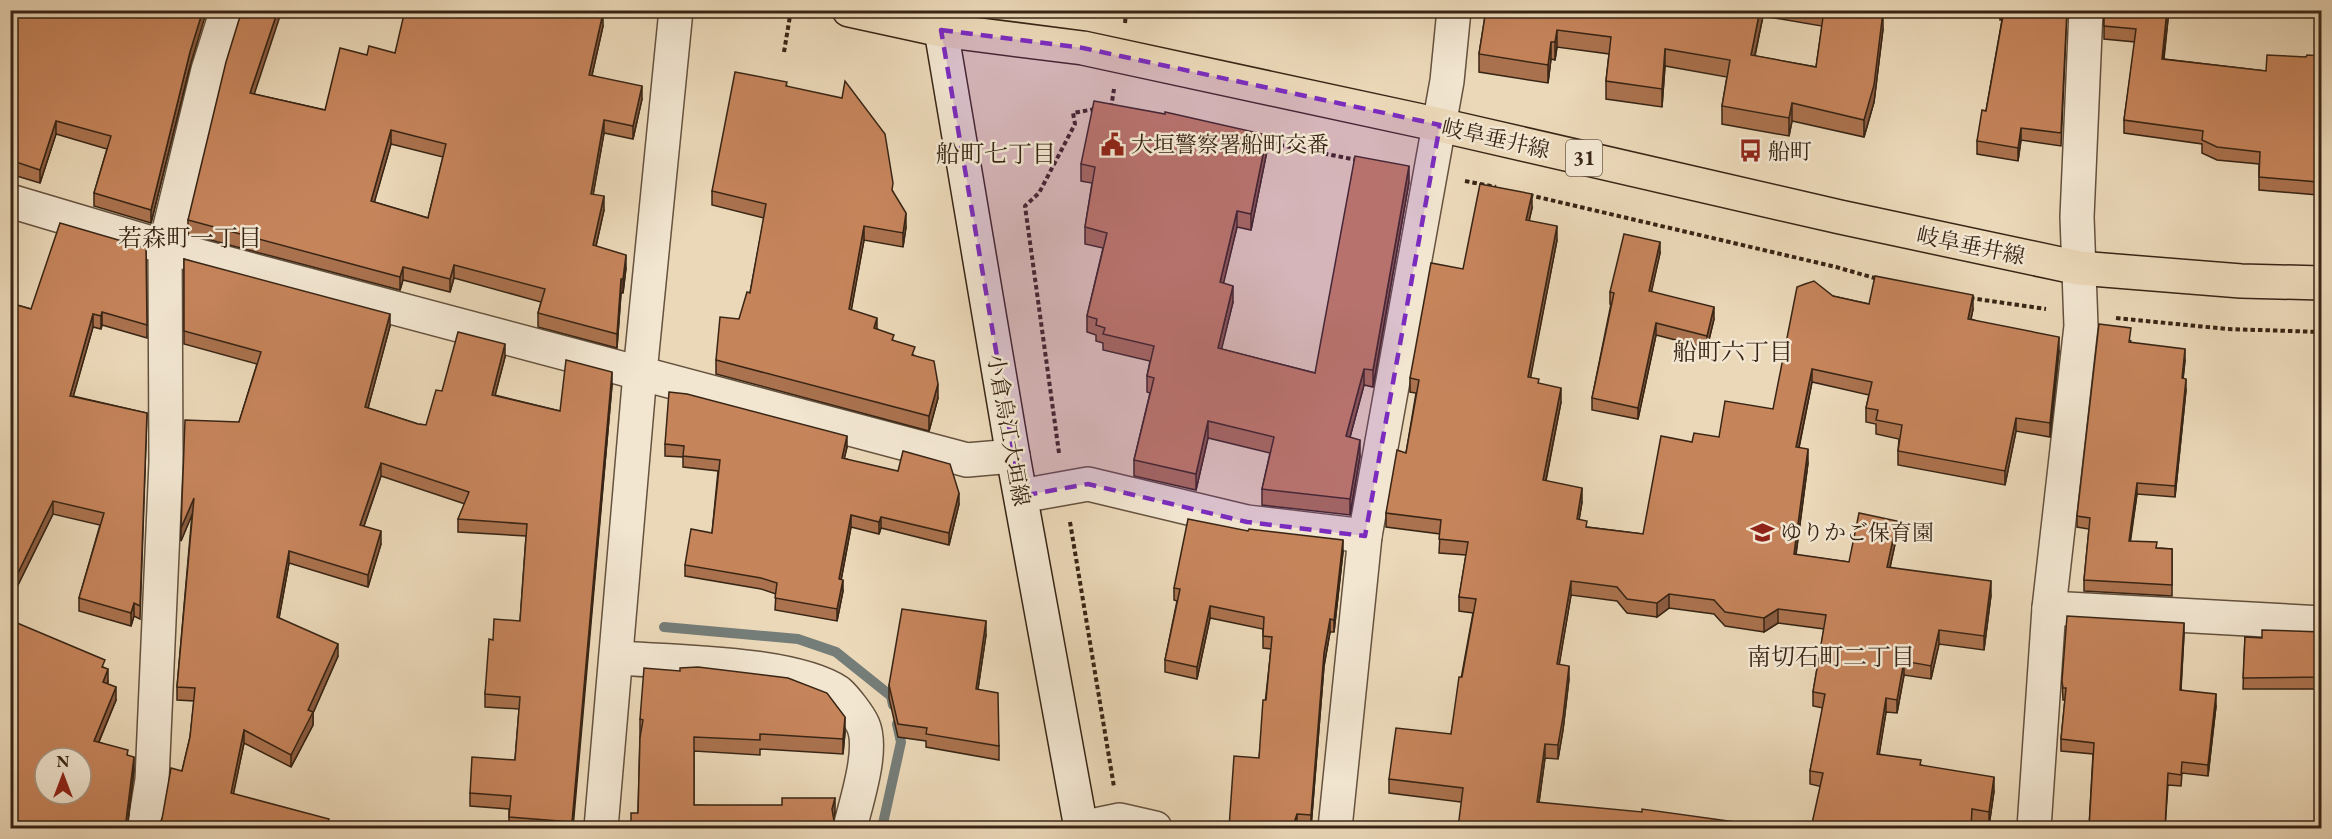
<svg xmlns="http://www.w3.org/2000/svg" width="2332" height="839" font-family="'EB Garamond','Noto Serif JP',serif">
	<rect width="100%" height="100%" fill="#ebd8b8"/>
	<filter id="stains"><feTurbulence type="fractalNoise" baseFrequency=".00333" numOctaves="4"/><feColorMatrix values="0 0 0 0 .2 0 0 0 0 .09 0 0 0 0 .02 0 0 0 .5 -.17"/></filter>
	<radialGradient id="worn" r=".72"><stop offset=".6" stop-color="#630" stop-opacity="0"/><stop offset="1" stop-color="#630" stop-opacity=".3"/></radialGradient>
	<g fill="none" stroke-linecap="round" stroke-linejoin="round">
		<g stroke="#757d78" stroke-width="10">
			<path d="M664,627L798,639L836,652L891,696L893,705"/>
			<path d="M882,828L901,742L897,724"/>
		</g>
		<defs>
			<g id="street">
				<path d="M10,201L165,247L967,460L1013,456"/>
				<path d="M1021,496L1088,484L1247,522L1365,536"/>
				<path d="M2049,608L2322,623"/>
				<path d="M617,658C672,662 793,662 838,692C845,698 859,716 863,725C874,750 856,802 850,828"/>
				<path d="M144,828L152,780L166,462L165,247L208,70L227,10"/>
				<path d="M601,828L640,373L676,10"/>
				<path d="M1081,828L1120,820L1155,828"/>
				<path d="M1335,828L1365,536L1447,81L1454,10"/>
				<path d="M2034,828L2049,608L2081,326L2077,217L2086,10"/>
			</g>
			<path id="secondary" d="M941,10V30L1013,456L1081,828"/>
			<path id="primary" d="M849,10L941,30L1083,48L1440,125L1840,217L2079,268L2241,281L2322,283"/>
		</defs>
		<use href="#street" stroke="#65523e" stroke-width="36"/>
		<use href="#secondary" stroke="#382515" stroke-width="36"/>
		<use href="#primary" stroke="#382515" stroke-width="36"/>
		<g stroke="#382515" stroke-width="4" stroke-dasharray="4.5 3" stroke-linecap="butt">
			<path d="M1125,23L1126,14"/>
			<path d="M784,52L791,10"/>
			<path d="M1111,108L1114,89"/>
			<path d="M1265,142L1357,160"/>
			<path d="M1465,181L1496,187"/>
			<path d="M1529,195L1836,267L1878,279"/>
			<path d="M1970,298L2046,309"/>
			<path d="M2116,318L2227,329L2322,332"/>
			<path d="M1059,453L1025,206L1039,193L1075,124L1073,113L1095,109"/>
			<path d="M1070,522L1114,787"/>
		</g>
		<use href="#street" stroke="#f2e6d1" stroke-width="33"/>
		<use href="#secondary" stroke="#f2e6d1" stroke-width="33"/>
		<use href="#primary" stroke="#ebd8b8" stroke-width="33"/>
	</g>
	<g fill="#aa724e" stroke="#382515" stroke-width="1.5" fill-rule="evenodd">
		<path d="M10,10L190,66L151,223L94,206V193L107,149L56,134L40,183L10,174Z"/>
		<path d="M1486,10H1872L1883,29L1874,102L1864,137L1792,121L1789,136L1722,124V106L1727,77L1665,66L1662,107L1606,99V81L1609,54L1557,47L1555,60L1551,59L1548,83L1479,72V54ZM1763,16L1822,26L1816,67L1755,56Z"/>
		<path d="M2000,10H2067L2061,146L2021,140L2018,161L1977,154V141L1986,111L2002,20H2000Z"/>
		<path d="M2104,10H2169L2164,59L2266,71L2306,57L2322,56V216H2318V195L2259,190V164L2217,160L2202,153V144L2124,133V120L2135,42L2104,39Z"/>
		<path d="M603,26L592,75L642,99L633,139L604,133L593,194L604,210L596,246L626,268L623,293H621L617,348L538,327V313L541,302L454,278L450,292L403,280L400,290L188,234V220L254,94L325,110L367,55L395,53ZM391,144L443,157L428,218L374,202Z"/>
		<path d="M787,86L893,192L906,227L903,247L864,240L851,310L915,356L938,398L929,431L716,374V360L739,319L750,293L764,218L712,205V191Z"/>
		<path d="M1267,151L1251,230L1237,227L1223,283L1233,302L1221,349L1315,373L1409,182L1373,387L1364,385L1350,437L1360,456L1350,515L1262,505V489L1270,453L1208,438L1196,490L1134,476V460L1150,393L1147,392V376L1150,361L1103,350V343L1096,341V335L1087,332V316L1103,248L1085,244V227L1092,183L1081,181V164Z"/>
		<path d="M1532,208L1529,221L1557,240L1530,378L1561,402L1546,481L1582,502L1579,519L1587,527L1643,534L1692,442L1719,437L1773,409L1833,296L1869,304L1973,309L1971,319L2059,351L2050,437L2016,431L2005,485L1898,465V451L1899,439L1876,434V424L1866,422V408L1869,395L1812,382L1799,448L1808,463L1796,555L1849,562L1897,535L1890,567L1991,595L1984,650L1939,644L1931,679L1904,675L1897,713L1886,712L1879,754L1921,765L1994,791L1989,826L1972,823L1810,784V771L1823,708L1813,706V692L1824,629L1778,623L1764,632L1725,626L1714,614L1669,608L1657,617L1627,613L1617,601L1571,595L1559,664L1569,679L1563,730L1558,759L1545,758L1539,803L1779,828L1461,802L1389,793V779L1451,734L1473,613L1459,611V597L1466,555L1439,553L1440,534L1386,527V513L1406,453L1416,393L1410,392V378L1463,269Z"/>
		<path d="M146,248L147,338L102,325L101,329L93,327L73,396L147,413L140,619L134,616L131,626L79,611V598L100,525L53,514L15,591L10,590V303L31,309Z"/>
		<path d="M1660,253L1651,292L1714,319L1707,348L1656,335L1638,419L1592,410V398L1611,304H1610V292Z"/>
		<path d="M184,259L390,326L368,408L418,424L426,425L442,391L505,357L495,395L560,411L612,385L573,828H509V809L470,806V793L515,760L519,709L485,707V694L493,640L520,621L526,536L458,532V519L465,504L381,476L364,526L381,544L368,587L289,563L279,618L338,656L313,713V725L291,767L244,743L233,794L329,828H158L182,771L190,737L194,701L177,700V687L192,514L181,541V528L239,422L257,364L184,344Z"/>
		<path d="M2131,340L2130,343L2185,360L2183,378L2186,390L2175,497L2137,494L2130,541L2157,548L2172,549V596L2084,591V580L2089,529L2077,527V516Z"/>
		<path d="M665,444L847,447L844,458L959,504L949,545L881,528L879,534L851,527L841,580L843,591L837,621L775,610L776,594L761,589L685,576V565L712,533L718,471L683,467V457L665,456Z"/>
		<path d="M1343,552L1334,632H1330L1324,666L1311,827L1297,826L1259,758L1271,649L1263,648V629L1210,618L1197,679L1165,672V660L1177,601L1174,600V588Z"/>
		<path d="M10,620L105,668L108,682L107,684L116,700L99,742L128,756L134,770L128,823L10,681Z"/>
		<path d="M2322,632V689H2243L2245,637L2262,638Z"/>
		<path d="M2184,634L2181,690L2216,706L2208,776L2182,773L2181,786L2168,785L2165,828H2089L2093,754L2061,751V739L2065,700H2063L2062,681Z"/>
		<path d="M986,635L978,689L999,746V760L926,747V741L898,737L889,698V685Z"/>
		<path d="M640,719L845,732L843,754L760,749V755L694,751V805L835,812L833,818L834,828L638,813L640,734Z"/>
	</g>
	<g fill="#8b5c40" stroke="#382515" stroke-width="1.5">
		<path d="M203,10H207L190,66L151,223V210L190,52Z"/>
		<path d="M278,10H282L250,107V93Z"/>
		<path d="M1760,10H1763V16L1751,73V55Z"/>
		<path d="M2167,10H2169L2162,72V59Z"/>
		<path d="M1883,12V29L1874,102L1864,137V120Z"/>
		<path d="M603,13V26L589,88V75Z"/>
		<path d="M1557,30V47L1555,60V42Z"/>
		<path d="M1551,42V59L1548,83V65Z"/>
		<path d="M1665,49V66L1662,107V89Z"/>
		<path d="M642,86V99L633,139V126Z"/>
		<path d="M1792,103V121L1789,136V118Z"/>
		<path d="M604,120V133L591,207V194Z"/>
		<path d="M56,121V134L40,183V170Z"/>
		<path d="M2021,128V140L2018,161V148Z"/>
		<path d="M391,130V144L371,214V201Z"/>
		<path d="M1267,135V151L1251,230V214Z"/>
		<path d="M1409,166V182L1373,387V370Z"/>
		<path d="M1532,194V208L1526,234V220Z"/>
		<path d="M604,196V210L593,259V245Z"/>
		<path d="M1237,211V227L1220,298V282Z"/>
		<path d="M906,213V227L903,247V233Z"/>
		<path d="M864,226V240L849,323V309Z"/>
		<path d="M1557,226V240L1528,391V377Z"/>
		<path d="M1660,242V253L1649,303V291Z"/>
		<path d="M626,255V268L623,293V279Z"/>
		<path d="M454,265V278L450,292V279Z"/>
		<path d="M403,267V280L400,290V277Z"/>
		<path d="M621,279V293L617,348V334Z"/>
		<path d="M1233,286V302L1218,364V348Z"/>
		<path d="M1973,295V309L1968,333V319Z"/>
		<path d="M1714,307V319L1707,348V336Z"/>
		<path d="M102,312V325L101,329V316Z"/>
		<path d="M93,314V327L70,408V396Z"/>
		<path d="M390,314V326L365,419V407Z"/>
		<path d="M877,318V332L874,328Z"/>
		<path d="M1656,323V335L1638,419V408Z"/>
		<path d="M2059,337V351L2050,437V423Z"/>
		<path d="M505,344V357L492,407V395Z"/>
		<path d="M2185,349V360L2182,390V378Z"/>
		<path d="M1364,369V385L1346,452V436Z"/>
		<path d="M1812,369V382L1796,461V447Z"/>
		<path d="M612,372V385L572,828V822Z"/>
		<path d="M2186,379V390L2175,497V486Z"/>
		<path d="M938,384V398L929,431V416Z"/>
		<path d="M1561,388V402L1543,494V480Z"/>
		<path d="M2016,418V431L2005,485V471Z"/>
		<path d="M1208,421V438L1196,490V474Z"/>
		<path d="M847,436V447L842,469V458Z"/>
		<path d="M1360,440V456L1350,515V499Z"/>
		<path d="M1808,449V463L1794,568V554Z"/>
		<path d="M381,463V476L360,537V525Z"/>
		<path d="M2137,483V494L2129,552V541Z"/>
		<path d="M1582,488V502L1577,533V519Z"/>
		<path d="M959,493V504L949,545V533Z"/>
		<path d="M194,498V510L181,541V528Z"/>
		<path d="M53,501V514L15,591V579Z"/>
		<path d="M851,515V527L839,591V579Z"/>
		<path d="M881,517V528L879,534V522Z"/>
		<path d="M1897,521V535L1887,581V567Z"/>
		<path d="M381,531V544L368,587V575Z"/>
		<path d="M1343,540V552L1334,632V620Z"/>
		<path d="M289,551V563L277,629V617Z"/>
		<path d="M843,580V591L837,621V609Z"/>
		<path d="M1571,581V595L1557,678V664Z"/>
		<path d="M1991,581V595L1984,650V636Z"/>
		<path d="M1669,594V608L1657,617V603Z"/>
		<path d="M134,603V616L131,626V613Z"/>
		<path d="M1210,606V618L1197,679V667Z"/>
		<path d="M1778,609V623L1764,632V618Z"/>
		<path d="M1330,619V632L1324,666L1311,827V815L1324,653Z"/>
		<path d="M986,621V635L976,702V689Z"/>
		<path d="M2184,623V634L2180,702V690Z"/>
		<path d="M1939,630V644L1931,679V666Z"/>
		<path d="M338,644V656L313,713V725L291,767V755L308,710Z"/>
		<path d="M1904,661V675L1897,713V700Z"/>
		<path d="M1569,666V679L1563,730L1558,759V745Z"/>
		<path d="M108,669V682L103,695V682Z"/>
		<path d="M116,687V700L94,753V741Z"/>
		<path d="M2216,694V706L2208,776V765Z"/>
		<path d="M1886,698V712L1877,768V754Z"/>
		<path d="M845,717V732L843,754V739Z"/>
		<path d="M244,730V743L231,806V793Z"/>
		<path d="M1545,744V758L1537,816V802Z"/>
		<path d="M134,757V770L127,828L126,821Z"/>
		<path d="M1994,777V791L1989,826V812Z"/>
		<path d="M835,798V812L832,824V809Z"/>
		<path d="M1297,814V826L1296,828H1294L1295,820Z"/>
	</g>
	<g fill="#c6845b" stroke="#382515" stroke-width="1.5" fill-rule="evenodd">
		<path d="M10,10H203L190,52L151,210L94,193L111,136L56,121L40,170L10,160Z"/>
		<path d="M242,10H278L250,93L325,110L340,48L367,55L369,46L395,53L405,10H591L603,13L589,75L642,86L633,126L604,120L591,194L604,196L593,245L626,255L623,279H621L617,334L538,313L545,289L454,265L450,279L403,267L400,277L188,220L226,62ZM391,130L446,144L428,218L371,201Z"/>
		<path d="M1486,10H1760L1751,55L1816,67L1824,10H1872L1883,12L1874,85L1864,120L1792,103L1789,118L1722,106L1730,60L1665,49L1662,89L1606,81L1611,37L1557,30L1555,42H1551L1548,65L1479,54Z"/>
		<path d="M2004,10H2067L2061,133L2021,128L2018,148L1977,141L1982,110L1986,111Z"/>
		<path d="M2104,10H2167L2162,59L2266,71L2267,55L2306,57L2307,55L2322,56V203H2318V182L2259,177L2260,152L2217,147L2202,140L2203,131L2124,120L2136,29L2104,26Z"/>
		<path d="M735,72L787,82L786,86L842,98L845,81L885,134L893,183L892,190L906,213L903,233L864,226L849,309L877,318L874,328L894,335L892,340L915,347L912,355L934,361L938,384L929,416L716,360L720,317L739,319L747,292L750,293L766,204L712,191Z"/>
		<path d="M1094,101L1165,114V112L1267,135L1251,214L1237,211L1220,282L1233,286L1218,348L1315,373L1355,156L1409,166L1373,370L1364,369L1346,436L1360,440L1350,499L1262,489L1274,437L1208,421L1196,474L1134,460L1154,378L1147,376L1154,346L1103,334L1105,328L1096,325L1097,319L1087,316L1107,233L1085,227L1095,167L1081,164Z"/>
		<path d="M1480,184L1532,194L1526,220L1557,226L1528,377L1539,379L1538,383L1561,388L1543,480L1582,488L1577,519L1587,521L1586,527L1643,534L1661,436L1692,442L1694,433L1719,437L1725,401L1773,409L1797,287L1805,284L1814,281L1833,296L1869,304L1875,276L1973,295L1968,319L2059,337L2050,423L2016,418L2005,471L1898,451L1902,425L1876,420L1878,410L1866,408L1872,382L1812,369L1796,447L1808,449L1794,554L1849,562L1859,513L1897,521L1887,567L1991,581L1984,636L1939,630L1931,666L1904,661L1897,700L1886,698L1877,754L1921,760L1920,765L1994,777L1989,812L1972,809L1971,828H1811L1823,773L1810,771L1825,694L1813,692L1826,615L1778,609L1764,618L1725,612L1714,600L1669,594L1657,603L1627,599L1617,587L1571,581L1557,664L1569,666L1563,717L1558,745L1545,744L1537,802L1642,812V809L1779,828H1458L1463,788L1389,779L1396,728L1451,734L1459,677H1462L1476,599L1459,597L1468,542L1439,539L1441,520L1386,513L1397,450L1406,453L1419,380L1410,378L1431,263L1463,269Z"/>
		<path d="M60,223L146,248L147,325L102,312L101,316L93,314L70,396L147,413L140,606L134,603L131,613L79,598L104,513L53,501L15,579L10,577V303L31,309Z"/>
		<path d="M1624,234L1660,242L1649,291L1714,307L1707,336L1656,323L1638,408L1592,398L1614,293L1610,292Z"/>
		<path d="M184,259L390,314L365,407L418,424L426,425L436,390L442,391L458,332L505,344L492,395L560,411L566,360L612,372L572,822L509,817L511,796L470,793L472,757L515,760L520,697L485,694L489,639L493,640L494,619L520,621L527,524L458,519L469,492L381,463L360,525L381,531L368,575L289,551L277,617L338,644L308,710L313,712L291,755L244,730L231,793L329,819L326,828H157L162,819L171,768L182,771L190,737L195,688L177,687L194,498L181,528L185,420L239,422L261,352L184,331Z"/>
		<path d="M2099,324L2131,328L2129,342L2185,349L2182,378L2186,379L2175,486L2137,483L2129,541L2157,542L2156,548L2172,549V585L2084,580L2090,518L2077,516Z"/>
		<path d="M669,392L687,394L847,436L842,458L898,471L903,451L950,464L959,493L949,533L881,517L879,522L851,515L839,579L843,580L837,609L775,598L777,583L761,578L685,565L691,529L712,533L720,460L683,456L684,446L665,444Z"/>
		<path d="M1188,519L1248,531L1249,529L1343,540L1334,620L1330,619L1324,653L1311,815L1297,814L1295,820L1294,828H1229L1234,756L1259,758L1263,700H1266L1272,637L1263,636L1264,617L1210,606L1197,667L1165,660L1180,589L1174,588Z"/>
		<path d="M902,609L986,621L976,689L998,693L999,746L926,734L927,728L898,724L889,685Z"/>
		<path d="M2067,616L2184,623L2180,690L2216,694L2208,765L2182,762L2181,775L2168,773L2165,828H2089L2094,743L2061,739L2066,688H2063L2062,681Z"/>
		<path d="M10,620L105,660L102,667L108,669L103,682L116,687L94,741L128,750L127,755L134,757L126,821L131,828H10V685L16,671L10,669ZM45,758H81V794H45Z"/>
		<path d="M2262,630L2322,632V677L2243,678L2245,637L2262,638Z"/>
		<path d="M698,667L788,678L827,693L845,717L843,739L760,734V740L694,737V805H782V798H835L832,809L834,821L832,828H631V813H638L640,738L643,720L640,719L644,668L680,671V668Z"/>
	</g>
	<path fill="#7b2cbf" fill-opacity="0.2" stroke="#7b2cbf" stroke-width="4.5" stroke-dasharray="12 8" stroke-linejoin="round" d="M941,30L1083,48L1440,125L1365,536L1247,522L1088,484L1021,496Z"/>
	<defs>
		<symbol id="civic-bare" viewBox="-9 -9 18 18"><path d="M-.6-6.5H3V-4.5H.6V-3L4-1V1h2V6H-6V1h2V-1L-.6-3ZM-1.2 2.5V6h2.4V2.5Z" fill="#8f2418" stroke="#f2e6d1" stroke-width="2.5" paint-order="stroke"/></symbol>
		<symbol id="bus-bare" viewBox="-9 -9 18 18"><path d="M-5-6H5V4H4V6H2V4H-2V6H-4V4H-5ZM-3.5-4V0h7V-4ZM-3.5 1.2v1.5H-2V1.2ZM2 1.2v1.5H3.5V1.2Z" fill="#8f2418" stroke="#f2e6d1" stroke-width="2.5" paint-order="stroke"/></symbol>
		<symbol id="school-bare" viewBox="-9 -9 18 18"><path d="M0-5L7-2L0 1L-7-2ZM-4 1L0 2.5L4 1V4Q0 6-4 4Z" fill="#8f2418" stroke="#f2e6d1" stroke-width="2.5" paint-order="stroke"/></symbol>
	</defs>
	<g fill-rule="evenodd">
		<use href="#civic-bare" x="1096" y="128" width="33" height="33"/>
		<use href="#bus-bare" x="1734" y="134" width="33" height="33"/>
		<use href="#school-bare" x="1746" y="516" width="33" height="33"/>
	</g>
	<g text-anchor="middle" stroke-width="5" stroke-linejoin="round" paint-order="stroke">
		<rect fill="#f2e6d1" stroke="#705f4d" stroke-width="1.5" x="1566" y="140" width="36" height="36" rx="4.5"/>
		<g font-size="21" font-weight="bold" fill="#382515">
			<text x="1584" y="165">31</text>
		</g>
		<g font-size="22" fill="#382515" stroke="#f2e6d1">
			<text transform="translate(1496 138) rotate(13)" y="8">岐阜垂井線</text>
			<text transform="translate(1971 245) rotate(12)" y="8">岐阜垂井線</text>
			<text transform="translate(1009 430) rotate(80)" y="8">小倉烏江大垣線</text>
		</g>
		<g font-size="22" fill="#382515" stroke="#f2e6d1" text-anchor="start">
			<text x="1131" y="152">大垣警察署船町交番</text>
			<text x="1768" y="159">船町</text>
			<text x="1780" y="540">ゆりかご保育園</text>
		</g>
		<g font-size="24" fill="#382515" stroke="#f2e6d1">
			<text x="996" y="162">船町七丁目</text>
			<text x="190" y="246">若森町一丁目</text>
			<text x="1733" y="360">船町六丁目</text>
			<text x="1831" y="665">南切石町二丁目</text>
		</g>
	</g>
	<rect width="2332" height="839" fill="none" stroke="#ebd8b8" stroke-width="36"/>
	<rect x="12" y="12" width="2308" height="815" fill="none" stroke="#382515" stroke-width="3"/>
	<rect x="18" y="18" width="2296" height="803" fill="none" stroke="#382515" stroke-width="1.5"/>
	<g transform="translate(63 776)"><circle r="28" fill="#f2e6d1" stroke="#a89986" stroke-width="1.5"/>
	<path d="M0-4.5L10 22L0 15L-10 22Z" fill="#8f2418"/>
	<text y="-9" font-size="16" font-weight="bold" text-anchor="middle" fill="#382515">N</text>
	</g>
	<rect width="100%" height="100%" filter="url(#stains)"/>
	<rect width="100%" height="100%" fill="url(#worn)"/>
</svg>
